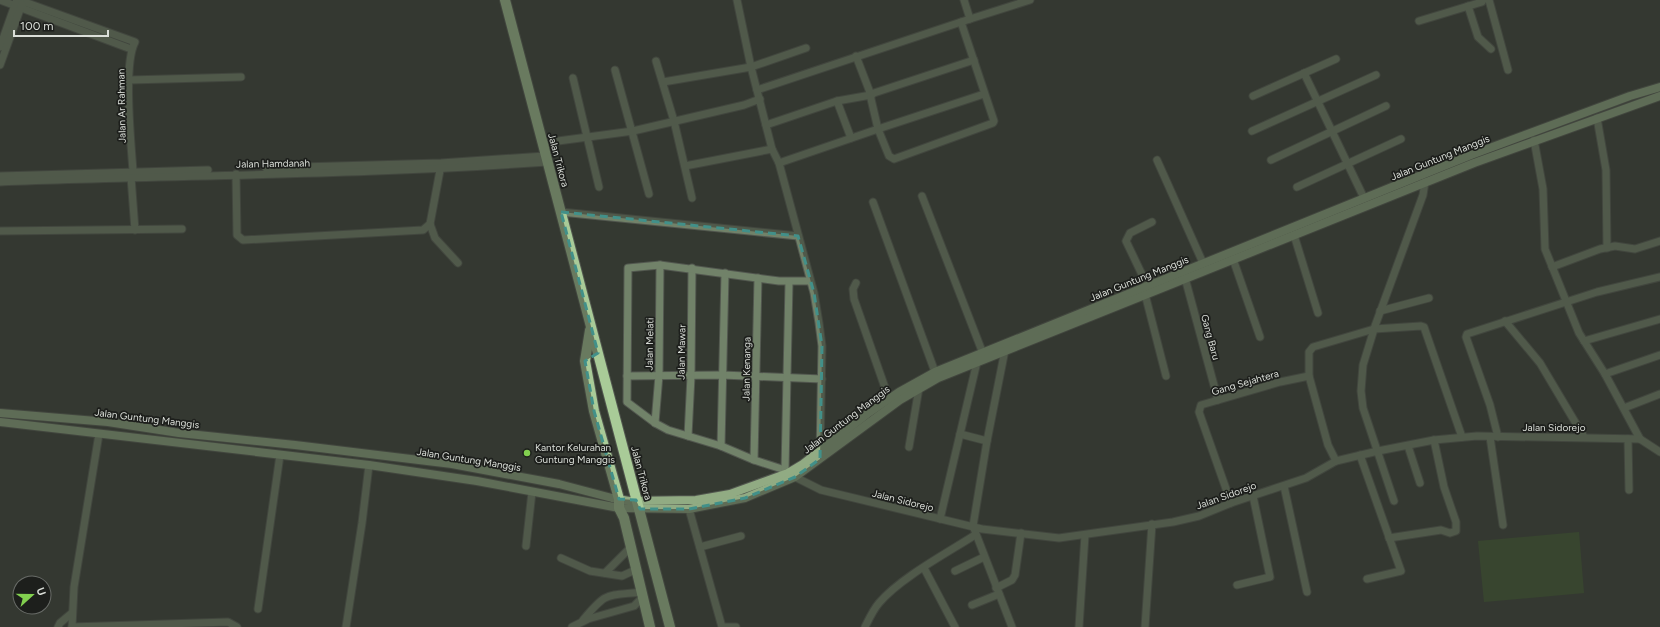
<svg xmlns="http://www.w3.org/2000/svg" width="1660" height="627" font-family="Figtree,sans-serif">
	<rect width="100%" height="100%" fill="#343931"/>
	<path fill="#3c562d" d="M1579,532L1584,593L1484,602L1478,541Z"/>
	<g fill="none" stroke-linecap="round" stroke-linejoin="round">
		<defs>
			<g id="street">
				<path d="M0,0L131,49"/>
				<path d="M19,0L135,42C123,64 131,143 133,171L131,177L135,230"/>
				<path d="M737,0L751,67L772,149L779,163L814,293L819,323L822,346L820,455"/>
				<path d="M1489,0L1508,70"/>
				<path d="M1468,6L1478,37L1491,49"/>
				<path d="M970,19L1030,0"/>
				<path d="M1419,21L1482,2L1483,0"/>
				<path d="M961,22L994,121L993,123L894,159L889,156L878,129L984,94"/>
				<path d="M0,47L16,2"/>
				<path d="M656,61L674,121L692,198"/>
				<path d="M0,65L22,4"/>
				<path d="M615,70L649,194"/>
				<path d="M1304,73L1364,198"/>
				<path d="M573,78L599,187"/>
				<path d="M129,80L241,77"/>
				<path d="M663,82L751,67L806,48"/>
				<path d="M757,90L970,19L964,0"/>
				<path d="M1253,96L1336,59"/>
				<path d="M837,101L851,138"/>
				<path d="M1597,118L1606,170L1607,248"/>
				<path d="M766,125L837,101L871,95L856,56"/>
				<path d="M1252,131L1376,75"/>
				<path d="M1534,140L1543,189L1545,249L1579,333L1605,374L1640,439"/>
				<path d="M543,146L558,141L633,131L744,105L760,99"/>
				<path d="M1157,160L1203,263"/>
				<path d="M1271,160L1386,106"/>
				<path d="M779,163L878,129L871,99V95L874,93L974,60"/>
				<path d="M441,165L430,224L435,238L458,263"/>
				<path d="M685,166L772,149"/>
				<path d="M266,168L441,163L545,156"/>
				<path d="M236,174L237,235L243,240L423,230L430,224"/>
				<path d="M0,176L208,170"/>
				<path d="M0,182C182,175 365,175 547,162"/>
				<path d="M1297,187L1401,139"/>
				<path d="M922,196L982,351"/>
				<path d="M873,202L935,372"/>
				<path d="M561,212L798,236"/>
				<path d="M0,231L182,229"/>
				<path d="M1294,235L1318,313"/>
				<path d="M1233,259L1260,337"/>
				<path d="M1552,267L1600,249L1615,246L1635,249L1660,241"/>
				<path d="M1185,278L1218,400"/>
				<path d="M856,283L853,289L854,299L889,399"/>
				<path d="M1147,285L1126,241L1130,233L1152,222"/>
				<path d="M1145,294L1166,376"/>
				<path d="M1380,311L1429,298"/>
				<path d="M1505,321L1540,363L1584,437"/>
				<path d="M1584,341L1660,319"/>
				<path d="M1005,350L987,441L973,526L1012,627"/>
				<path d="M1605,374L1660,355"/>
				<path d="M627,376L722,375L822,379"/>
				<path d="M1309,376V352L1313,347L1374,329L1421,326L1424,327L1462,437"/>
				<path d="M1624,408L1660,394"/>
				<path d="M655,423L659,375L660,265"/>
				<path d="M960,434L987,441"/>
				<path d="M688,436L691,376L692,268"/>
				<path d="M1490,437L1503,525"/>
				<path d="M1498,437L1490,405L1466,337L1467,334L1597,292L1660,277"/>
				<path d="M1628,439L1629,490"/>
				<path d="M721,446L725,273"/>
				<path d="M1408,446L1420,483"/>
				<path d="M909,447L919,388"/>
				<path d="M1360,455L1401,571L1367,579"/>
				<path d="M754,460L758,278"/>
				<path d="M785,470L754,460L721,446L668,430L655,423L627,402L628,268L660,265L779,281H810"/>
				<path d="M788,473L785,470L789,282"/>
				<path d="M795,477L821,490L982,529L1059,538L1173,522L1199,516L1231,503L1306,478L1336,461L1378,451L1434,440L1477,436L1640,439L1660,452"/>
				<path d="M1284,486L1307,592"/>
				<path d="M1394,501L1363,408L1361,391L1363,365L1375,326L1423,195L1425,182"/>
				<path d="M1231,503L1199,412L1201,405L1280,382L1309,376L1328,445L1336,461"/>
				<path d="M689,509L722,627"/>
				<path d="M940,519L977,362"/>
				<path d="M1389,538L1441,530L1450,533L1456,531V522L1444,487L1434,440"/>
				<path d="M526,546L532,492"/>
				<path d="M700,547L741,536"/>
				<path d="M561,558L590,571L622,576L635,570"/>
				<path d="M924,568L955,627"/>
				<path d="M955,571L984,557"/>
				<path d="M605,573L630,548"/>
				<path d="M1237,585L1270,577L1253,496"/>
				<path d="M996,588L1012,580L1015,575L1021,533"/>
				<path d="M972,605L999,594"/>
				<path d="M258,609L280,455"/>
				<path d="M583,620C607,591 606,596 642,592"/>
				<path d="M58,627L60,623L72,613"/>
				<path d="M72,627L74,587L99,434"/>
				<path d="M72,627L228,622L237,627"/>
				<path d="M346,627L362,523L369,465"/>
				<path d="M572,627L588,619L634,606L643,597"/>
				<path d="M725,627H736"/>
				<path d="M865,627C869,619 873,610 879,603C900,578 947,553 975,535"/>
				<path d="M1079,627L1085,535"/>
				<path d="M1145,627L1152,524"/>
			</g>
			<g id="secondary">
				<path d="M0,413L108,422L179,433L295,445L452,464L559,484L612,498L629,501L696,500L730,494L788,473L803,464L867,414L899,392L935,372L1471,155L1630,96L1660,87"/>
				<path d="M0,422L369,465L477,481L619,508L689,509L745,498L795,477L900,400L938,378L1474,163L1660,96"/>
			</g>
			<g id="primary">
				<path d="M505,0L670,627"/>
				<path d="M590,330L585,361L594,411L619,499V508L624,518L650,627"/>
			</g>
		</defs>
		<use href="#street" stroke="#52574f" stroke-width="9"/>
		<use href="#secondary" stroke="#52574f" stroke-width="10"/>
		<use href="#primary" stroke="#52574f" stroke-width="12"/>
		<use href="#street" stroke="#718269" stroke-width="7"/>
		<use href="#secondary" stroke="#91ab83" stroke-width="8"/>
		<use href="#primary" stroke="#a9cb98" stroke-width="10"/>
	</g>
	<path d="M0 0H1660V627H0ZM561,212L798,236L814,293L822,346L820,459L795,477L745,498L689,509H640L636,500L619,499L594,411L585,361L598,353Z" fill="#343931" fill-opacity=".55" fill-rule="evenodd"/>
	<path fill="none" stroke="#429089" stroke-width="3" stroke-dasharray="8 5" stroke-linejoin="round" d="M561,212L798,236L814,293L822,346L820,459L795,477L745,498L689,509H640L636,500L619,499L594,411L585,361L598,353Z"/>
	<circle fill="#82d04f" stroke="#1d1f1c" stroke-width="1.5" cx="527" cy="453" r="4"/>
	<g text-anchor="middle" stroke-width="3.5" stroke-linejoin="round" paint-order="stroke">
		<g font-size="10" fill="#dbdfd9" stroke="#1d1f1c">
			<text transform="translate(121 106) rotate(-91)" y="4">Jalan Ar Rahman</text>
			<text transform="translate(1440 157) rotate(-22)" y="4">Jalan Guntung Manggis</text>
			<text transform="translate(559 160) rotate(75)" y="4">Jalan Trikora</text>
			<text transform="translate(273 163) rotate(-1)" y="4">Jalan Hamdanah</text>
			<text transform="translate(1139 278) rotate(-22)" y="4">Jalan Guntung Manggis</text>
			<text transform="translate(1211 337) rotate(75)" y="4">Gang Baru</text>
			<text transform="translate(649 344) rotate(-89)" y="4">Jalan Melati</text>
			<text transform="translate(681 352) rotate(-89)" y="4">Jalan Mawar</text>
			<text transform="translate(746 369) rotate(-89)" y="4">Jalan Kenanga</text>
			<text transform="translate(1245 382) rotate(-16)" y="4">Gang Sejahtera</text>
			<text transform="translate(147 418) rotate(7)" y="4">Jalan Guntung Manggis</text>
			<text transform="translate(846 419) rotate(-37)" y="4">Jalan Guntung Manggis</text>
			<text x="1554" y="431">Jalan Sidorejo</text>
			<text transform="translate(469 459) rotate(9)" y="4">Jalan Guntung Manggis</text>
			<text transform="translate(642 473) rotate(75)" y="4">Jalan Trikora</text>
			<text transform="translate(1226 495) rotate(-20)" y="4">Jalan Sidorejo</text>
			<text transform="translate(903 500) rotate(14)" y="4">Jalan Sidorejo</text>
		</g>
		<g font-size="10" fill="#dbdfd9" stroke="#1d1f1c" text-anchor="start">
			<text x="535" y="451">Kantor Kelurahan<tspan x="535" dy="12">Guntung Manggis</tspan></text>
		</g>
	</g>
	<g transform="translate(32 595) rotate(69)"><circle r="19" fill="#1d1f1c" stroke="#696c68"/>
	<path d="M0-3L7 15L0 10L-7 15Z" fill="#82d04f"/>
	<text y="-6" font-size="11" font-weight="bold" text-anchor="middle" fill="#dbdfd9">U</text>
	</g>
	<path d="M14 30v6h94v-6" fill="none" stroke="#dbdfd9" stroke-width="2"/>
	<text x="20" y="30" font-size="12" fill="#dbdfd9" stroke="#1d1f1c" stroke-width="3" paint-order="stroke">100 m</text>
</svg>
